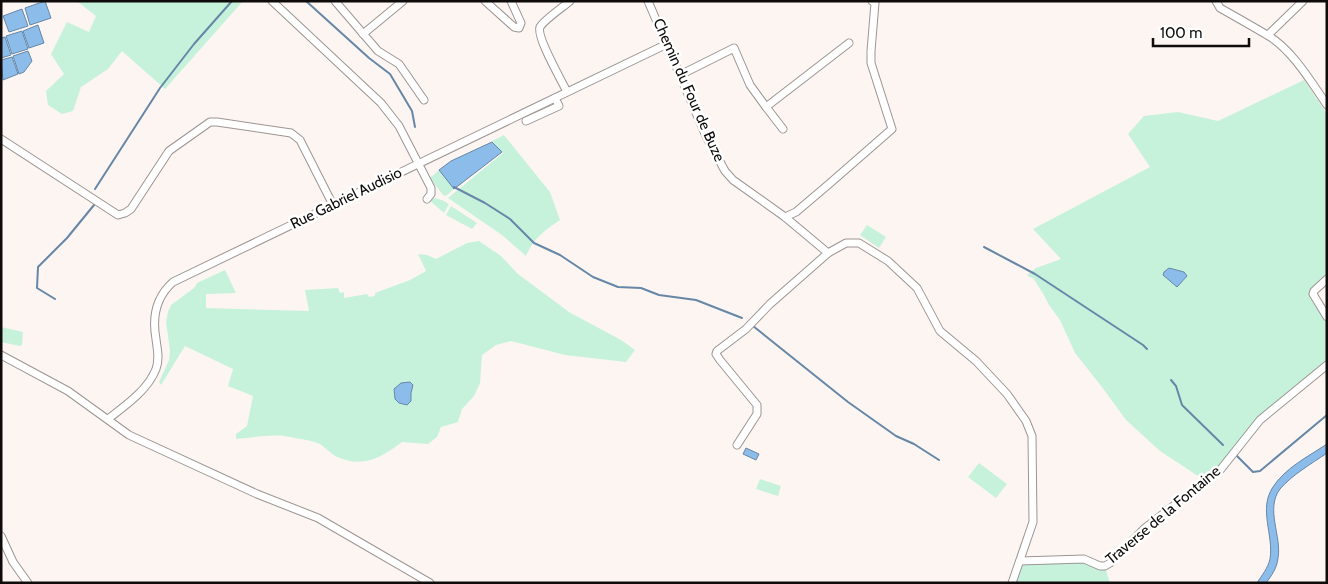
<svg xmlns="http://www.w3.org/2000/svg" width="1328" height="584" font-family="Cabin,sans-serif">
	<rect width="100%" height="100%" fill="#fdf5f1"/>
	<g fill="#c6f2dc">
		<path d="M61,1H243L165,89L122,51L108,69L81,87L73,111L62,114L48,105L46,91L64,74L51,54L67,22L89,32L96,16L78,2Z"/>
		<path d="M1304,80L1327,114V278L1311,295L1327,321V362L1259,420L1222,466L1204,480L1160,451L1126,420L1102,387L1075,353L1060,320L1049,305L1044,295L1033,278L1029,277L1027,275L1036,268L1061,259L1033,229L1150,167L1128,134L1144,116L1178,112L1218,121Z"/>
		<path d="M504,135L550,192L560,220C544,231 534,238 526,256L502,235L448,198L503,153L492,141Z"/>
		<path d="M439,170L454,189L446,196L443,195L430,178Z"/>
		<path d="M434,198L442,200L449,204L444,213L429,200Z"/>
		<path d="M451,206L477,223L472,229L446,215Z"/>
		<path d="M867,225L886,237L879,248L860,235Z"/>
		<path d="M479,241L501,256L518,274L569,312L621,340L635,350L626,362L565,355L511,341L496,345L482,355L480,383L474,396L462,409L458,422L441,427L437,437L428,444L402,442C381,458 362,469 335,456C330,453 325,447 320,444C311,440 299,439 290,437C272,433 253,438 236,439V434L247,426L253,396L228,386L233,369L185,346L161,385L159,382L169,360L170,350L166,322L168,312L171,305L194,288L197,283L225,270L236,293L206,294V308L309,311L305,290L338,288L340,293L344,292V298L367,294L369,297L375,296V293L410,280L426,271L418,254L427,255L436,259L467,243Z"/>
		<path d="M1,327L23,332L22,345L20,346L1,342Z"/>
		<path d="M979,463L1007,484L996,498L968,477Z"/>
		<path d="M760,479L781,486L778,496L756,489Z"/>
		<path d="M1084,561L1092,564L1094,567H1097L1106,570L1110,583H1014L1021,565L1026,563Z"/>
	</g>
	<g fill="#8bbcea" stroke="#6687a7">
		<path d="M45,1L51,18L30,25L25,8Z"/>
		<path d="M22,9L28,26L9,32L3,16Z"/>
		<path d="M38,25L44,43L29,48L23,31Z"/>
		<path d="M22,31L28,49L12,54L6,36Z"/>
		<path d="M5,37L11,55L1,58V38Z"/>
		<path d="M28,51L32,61L24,72L19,74L13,56Z"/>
		<path d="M12,57L18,74L3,80L1,60Z"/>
		<path d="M492,142L502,152L454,189L439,170L451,161Z"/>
		<path d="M1169,268L1184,272L1187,276L1177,287L1163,275L1164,272Z"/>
		<path d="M410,382L413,385L411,393V401L407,405L399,403L395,399L394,389L401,383Z"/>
		<path d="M1327,444V453C1311,464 1292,475 1280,489C1265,509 1282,536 1278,558C1277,568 1272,575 1266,583H1257C1262,575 1268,568 1270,559C1274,535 1258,509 1273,487C1285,468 1309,456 1327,444Z"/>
		<path d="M746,448L759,454L756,460L743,454Z"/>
	</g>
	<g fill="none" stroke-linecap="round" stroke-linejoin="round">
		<g stroke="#6687a7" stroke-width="2">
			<path d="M306,1L369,58L390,74L412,111L415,127"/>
			<path d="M454,187L485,203L510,219L534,243L560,255L593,277L618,287L641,288L659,295L696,300L742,318"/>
			<path d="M95,189L160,88L194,44L232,1"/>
			<path d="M984,247L1035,274L1143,345L1147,349"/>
			<path d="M55,299L37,288L38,267L67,238L94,205"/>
			<path d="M753,326L848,402L896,436L914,444L939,460"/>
			<path d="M1171,380L1176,386L1182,405L1223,445"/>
			<path d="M1235,454L1253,472L1260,471L1327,415"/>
		</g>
		<defs>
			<g id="minor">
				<path d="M272,1L381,103L399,126L431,188V194L427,199"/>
				<path d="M335,1L378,51L399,64L424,100"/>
				<path d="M485,1L514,27L519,28L521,23L511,1"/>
				<path d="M648,1L706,136L725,171L733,180L785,217L828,253"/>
				<path d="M1216,1L1220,8C1236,17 1252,26 1267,35C1291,48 1312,83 1327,105"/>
				<path d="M363,34L403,1"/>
				<path d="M1268,35L1303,1"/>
				<path d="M680,75L734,48L750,85L766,107L849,43"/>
				<path d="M567,92C562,81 536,37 540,27C544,20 563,7 570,1"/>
				<path d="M766,107L783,129"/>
				<path d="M526,121L559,106L555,98"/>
				<path d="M1,139L118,215L125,213L131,209L169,151L210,122H217L291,133L300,140L333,205"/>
				<path d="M785,217L796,212L829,184L892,129L871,63V51L875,3L872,1"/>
				<path d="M1327,279L1314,291L1313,294L1327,317"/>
				<path d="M1,355L68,391L129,435L257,494L318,518L430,583"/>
				<path d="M108,419C125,406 148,390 156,369C160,358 157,349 156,339C152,317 156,297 173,282L667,44"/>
				<path d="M737,445L757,414V405L720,360L716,354L717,351L746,329L770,304L828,253L846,243H859L888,261L917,288L940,331L976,361L1007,394L1026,421L1032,436L1033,522L1012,583"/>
				<path d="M1,536L13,562L28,583"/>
				<path d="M1020,561L1084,559L1100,566H1105L1110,563L1145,528L1221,469L1260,420L1327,365"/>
			</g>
		</defs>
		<use href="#minor" stroke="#9c9592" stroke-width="9"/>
		<use href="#minor" stroke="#fff" stroke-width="7"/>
	</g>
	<g text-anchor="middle" stroke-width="5" stroke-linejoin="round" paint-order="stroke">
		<g font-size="15" fill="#0e0b0a" stroke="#fff">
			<text transform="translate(689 90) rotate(66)" y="5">Chemin du Four de Buze</text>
			<text transform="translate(346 198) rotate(-26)" y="5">Rue Gabriel Audisio</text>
			<text transform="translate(1163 515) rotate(-40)" y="5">Traverse de la Fontaine</text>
		</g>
	</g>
	<rect width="1328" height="584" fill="none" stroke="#0e0b0a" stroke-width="5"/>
	<path d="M1153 38v8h96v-8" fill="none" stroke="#0e0b0a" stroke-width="2.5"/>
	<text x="1160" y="38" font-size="15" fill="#0e0b0a" stroke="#ffffff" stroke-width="4" paint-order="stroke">100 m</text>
</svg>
